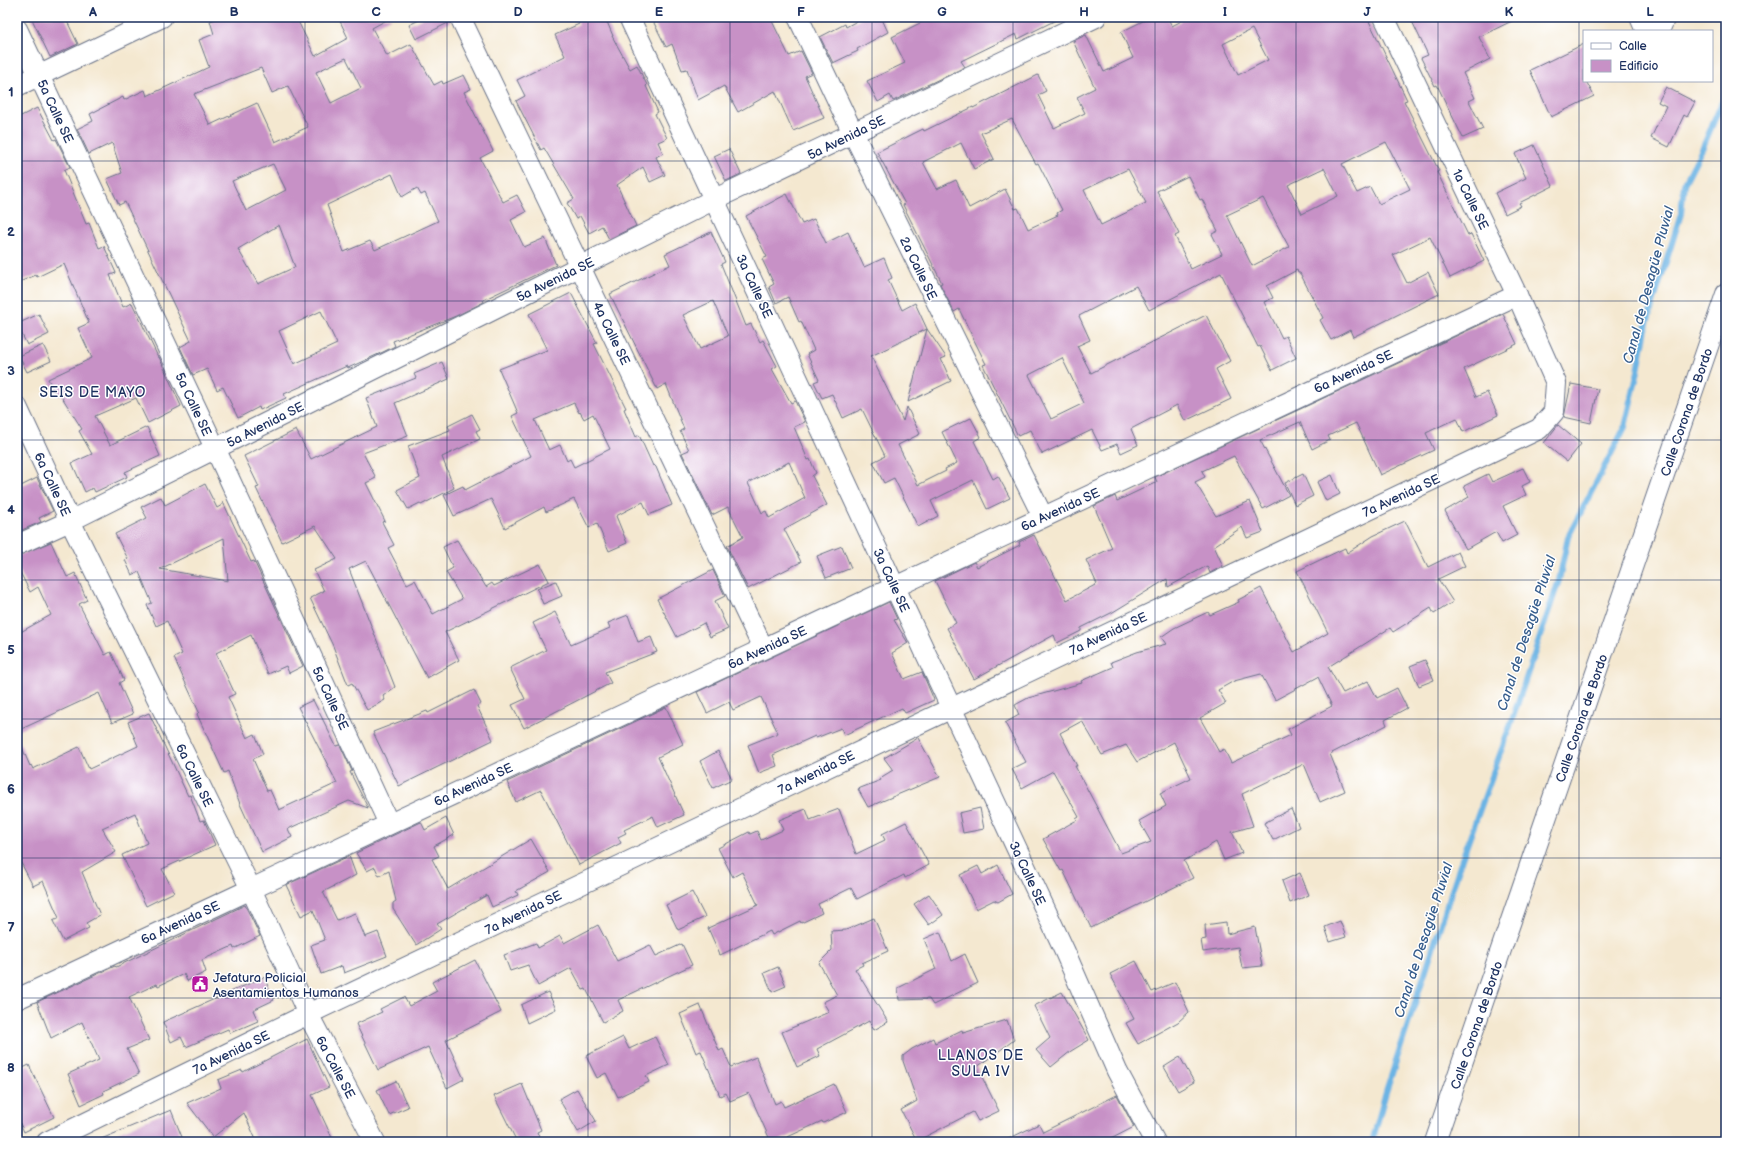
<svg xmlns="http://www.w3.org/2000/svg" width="1743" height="1159" font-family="'Balsamiq Sans',sans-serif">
	<rect width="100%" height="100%" fill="#fff"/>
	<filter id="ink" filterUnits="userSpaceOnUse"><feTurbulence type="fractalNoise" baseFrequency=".025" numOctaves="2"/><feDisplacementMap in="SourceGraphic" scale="8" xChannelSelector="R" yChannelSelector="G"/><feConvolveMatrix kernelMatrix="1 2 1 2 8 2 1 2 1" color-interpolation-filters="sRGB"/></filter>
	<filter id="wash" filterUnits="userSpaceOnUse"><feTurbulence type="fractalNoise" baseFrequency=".012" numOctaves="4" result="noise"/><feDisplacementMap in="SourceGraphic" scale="16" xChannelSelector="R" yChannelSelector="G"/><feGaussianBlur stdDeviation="0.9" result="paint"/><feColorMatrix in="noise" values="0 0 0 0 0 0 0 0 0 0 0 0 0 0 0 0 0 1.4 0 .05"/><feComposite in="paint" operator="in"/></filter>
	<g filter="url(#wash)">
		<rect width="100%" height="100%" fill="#f4e8d0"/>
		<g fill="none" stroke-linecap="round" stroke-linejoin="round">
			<path stroke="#6cb4e4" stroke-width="6" d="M1372,1142L1386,1092L1462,859L1508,732L1559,580L1568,537L1625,427L1638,371L1647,323L1681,214L1684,184L1703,147L1726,93"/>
		</g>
		<g id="blocks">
			<g fill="#c791c6" fill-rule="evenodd">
				<path d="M31,17H65L78,44L50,57Z"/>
				<path d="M221,17H296L315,56L348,38L338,17H392L372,28L387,56L411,44L434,85L442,81L443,84L464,75L471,89L464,92L493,151L480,158L503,202L517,195L526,212L511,220L524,247L545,238L556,265L483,300L484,302L456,316L393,341L395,346L383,352L348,368L347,366L284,394L286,398L260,410L259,407L238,418L223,387L217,390L207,369L193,375L180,347L191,341L125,202L119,205L107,179L122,173L112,143L89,154L77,129L93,121L90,114L123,97L124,100L145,90L147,96L209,67L199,40L214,34L210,21ZM346,58L361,88L331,103L316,72ZM261,68L272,93L288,86L308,127L275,142L257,103L210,125L194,94ZM273,164L286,190L246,211L232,181ZM392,174L402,197L417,188L421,195L425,193L438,221L375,250L370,241L344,252L327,205ZM279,225L295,267L258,284L238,249ZM321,311L337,344L294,364L279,331Z"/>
				<path d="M425,17H449L450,22L416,39L409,25Z"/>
				<path d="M575,17H605L613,36H612L630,69L637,65L647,85L646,86L658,112L655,114L667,138L658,142L663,153L656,157L665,175L650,182L643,167L617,185L636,226L609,239L602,226L589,233L580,216L576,219L567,203L574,199L544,148L541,150L516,101L525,96L517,80L565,56L555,35L579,24Z"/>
				<path d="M651,17H770L789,56L801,51L812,73L805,76L824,118L793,131L775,91L738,112L724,86L698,100L687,69L682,70L672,44L666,47Z"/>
				<path d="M864,17H881L888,32L857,49L858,51L833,63L820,37L845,24L846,27Z"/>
				<path d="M932,17H1062L1018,39L1016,34L961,61L965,67L893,101L890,95L878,102L867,81L905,63L892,37Z"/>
				<path d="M1151,17H1167L1172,26L1189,17H1367L1407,100L1404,101L1439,171L1437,172L1468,235L1471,234L1484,261L1450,278L1430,237L1393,255L1407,283L1428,272L1439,294L1353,337L1350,330L1331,340L1320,320L1323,318L1300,273H1298L1297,270L1267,286L1273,298L1264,302L1282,338L1286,336L1296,358L1272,370L1260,346L1258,347L1221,273L1149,310L1136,286L1079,316L1090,340L1077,346L1091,373L1206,315L1230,361L1216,369L1231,399L1185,421L1177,405L1131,429L1138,445L1121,453L1117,444L1102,450L1092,430L1042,454L1030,430L1018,436L983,365L986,364L974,340L959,309L954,312L940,284L942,283L903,205L905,204L877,152L923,129L924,131L973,107V108L1038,75L1046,91L1038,95L1054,128L1085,113L1077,97L1095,88L1073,41L1086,35L1104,72L1133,58L1121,32ZM1252,29L1268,60L1238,75L1223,44ZM1012,119L1036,164L1038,163L1062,210L1057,213L1058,215L1028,229L1018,208L1015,209L1005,189L969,208L956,180L937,189L923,162L961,143L974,169L994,159L981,133ZM1386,142L1410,189L1379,204L1370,187L1357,193L1342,164ZM1324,168L1338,196L1302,214L1288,185ZM1128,169L1146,203L1101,225L1084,190ZM1188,176L1200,200L1202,199L1218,231L1212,234L1222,254L1191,269L1175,236L1179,234L1157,191ZM1263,198L1289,247L1252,266L1227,215ZM1062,358L1084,403L1051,419L1029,375Z"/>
				<path d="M1410,17H1520L1479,37L1490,59L1463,73L1475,98L1469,101L1483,129L1463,138L1437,85L1435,86L1421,58L1428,55Z"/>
				<path d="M1584,44V81H1586L1594,96L1551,117L1530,70Z"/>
				<path d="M1666,87L1695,102L1687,117L1684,115L1669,147L1651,138L1666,106L1658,102Z"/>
				<path d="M37,108L54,140L56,139L70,167L64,170L86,224L89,223L99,248L104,246L116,273L110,275L123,307L132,303L158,357H159L181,406L148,423L136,398L95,416L110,445L147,427L160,456L125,472L127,477L95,492L93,488L85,492L72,463L92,454L79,431L82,429L60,394L56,395L48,379L92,358L78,328L89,323L64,264L37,277L36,275L17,283V118Z"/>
				<path d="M1534,145L1553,186L1519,203L1521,206L1505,214L1495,193L1526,178L1515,154Z"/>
				<path d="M729,149L741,174L726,181L714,156Z"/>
				<path d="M787,194L802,224L814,219L826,243L848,232L864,267L884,258L892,278L888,280L902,310L915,303L927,329L871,356L903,421L907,407L920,434L898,445L918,485L946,471L945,469L957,463L942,432L971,418L981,437L974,441L993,479L998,476L1010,498L987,509L973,480L931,501L938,516L918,527L894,478L884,483L873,462L885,456L862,409L843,418L832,394L822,398L814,382L819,380L807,354L814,350L801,321L799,322L788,297L776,303L769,287L774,284L762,259L767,257L746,216Z"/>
				<path d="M711,232L725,262L721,264L746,326L751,324L760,342L763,340L777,366L772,369L791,403L795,401L805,422L794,427L808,460L810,459L816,473L812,476L827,505L784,529L801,562L748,589L727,546L743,537L728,507L712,515L682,453L689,450L680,431L684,429L666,384L657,389L610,294L670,265L665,254ZM713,301L728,336L700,349L683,315ZM789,462L805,498L769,518L766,511L762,513L748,483Z"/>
				<path d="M571,293L597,343L594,344L626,408L624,409L636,437L639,435L653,466L654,465L656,467L672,505L649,515L643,502L616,516L627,543L609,551L597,523L589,528L574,499L546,512L544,507L505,528L491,499L454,516L444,495L463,486L465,490L531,456L512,416L518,413L499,369L547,350L529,314ZM574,403L579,413L580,412L584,419L593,414L610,449L574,467L570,459L567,461L560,445L549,450L535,420Z"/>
				<path d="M39,314L49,334L27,345L17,324Z"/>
				<path d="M1503,314L1517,344L1464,369L1476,397L1487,392L1498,415L1463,432L1457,418L1426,433L1434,450L1380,475L1356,423L1328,436L1330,440L1312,449L1300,422L1260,440L1289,495L1263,509L1234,456L1202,471L1205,477L1195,482L1216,516L1250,501L1263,532L1247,538L1242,527L1214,546L1223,566L1210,573L1207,566L1168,587L1167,579L1113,612L1081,628V631L1057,643L1054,635L974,679L947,628L956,623L935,581L974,562L977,567L1020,545L1019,542L1034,535L1067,600L1097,584L1086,560L1112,548L1094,506L1115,496L1117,501L1157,482L1155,477Z"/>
				<path d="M927,329L946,357L941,359L951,381L908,402Z"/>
				<path d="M43,345L51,361L27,372L19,356Z"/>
				<path d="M442,362L449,379L395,403L408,436L363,453L376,478L366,483L385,521L382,522L394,545L388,548L407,584L415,580L433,614L462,599L446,572L453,568L443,547L457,540L486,587L492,583L494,586L540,564L549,581L445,632L459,660L427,678L366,561L349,569L395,687L383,696L385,700L367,710L352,683L348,685L333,646L310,598L324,591L314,570L337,559L315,526L282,542L256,488L259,487L244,456L296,430L311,459L377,427L366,398L416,378L414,374Z"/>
				<path d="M1571,384L1598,389L1591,423L1564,417Z"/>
				<path d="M472,414L480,429L476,431L480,439L442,457L454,488L421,505L420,503L408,509L397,490L420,478L408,446L450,430L448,426Z"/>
				<path d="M1558,425L1581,444L1567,462L1544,443Z"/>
				<path d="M1523,468L1530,482L1522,486L1526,495L1503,506L1517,535L1502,543L1496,532L1466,549L1445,511L1469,497L1464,486L1488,474L1492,482Z"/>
				<path d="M1303,474L1313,496L1295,505L1285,483Z"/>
				<path d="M1332,475L1340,494L1326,501L1317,482Z"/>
				<path d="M37,478L53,511L39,518L41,522L17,532V488Z"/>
				<path d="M205,484L217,508L222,505L223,502L251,562L254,561L303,666L289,673L286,666L268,674L251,635L216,653L235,694L228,697L247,738L255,734L263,754L253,759L267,791L270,790L279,810L337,783L298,707L313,700L336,746L340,745L352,771L350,772L368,808L349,801L288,829L292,837L262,852L240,804L228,771L224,773L197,714L199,712L174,658L182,654L167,621L156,626L147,605L152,603L139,572L132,575L125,560L128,559L115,534L147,518L141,507L161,497L165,505ZM224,538L228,581L160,569Z"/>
				<path d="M1405,521L1428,567L1458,552L1465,566L1438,579L1453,602L1434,614L1431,608L1393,632L1390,628L1328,667L1343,693L1368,681L1377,698L1397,688L1407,708L1385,720L1387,725L1330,754L1345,791L1320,802L1304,764L1242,794L1253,826L1232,832L1242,853L1224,860L1216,842L1184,861L1193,878L1091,928L1063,870L1061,871L1043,839L1077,820L1076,819L1079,817L1053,771L1022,788L1012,769L1026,762L1005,723L1019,715L1015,705L1028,698L1082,683L1081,681L1113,667L1111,662L1137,652L1166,644L1161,637L1174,628L1208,612L1210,615L1239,602L1238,600L1261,588L1294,652L1328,633L1297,571L1345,548L1347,553L1373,536ZM1261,674L1275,700L1318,677L1332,706L1288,729L1291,735L1231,763L1224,749L1219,752L1200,718L1226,703L1218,690L1234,681ZM1082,721L1102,755L1126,745L1137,762L1174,742L1191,778L1160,793L1166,806L1139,821L1151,842L1121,853L1075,766H1077L1060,733Z"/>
				<path d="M51,542L67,577L75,573L87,600L79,604L105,655L111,652L124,680L119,683L133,714L112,723L99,693L17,731V634L51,615L38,587L30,592L17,566V556Z"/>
				<path d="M842,546L851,568L826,578L817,556Z"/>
				<path d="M713,570L725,596L715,601L728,629L710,637L704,623L677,637L657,599Z"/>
				<path d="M556,581L562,596L543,604L537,589Z"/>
				<path d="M889,602L897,619L894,620L908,643L892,653L904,679L922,672L934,700L905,713L902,708L844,735L841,728L816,738L815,736L773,755L777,766L759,773L748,745L778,733L761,697L733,710L729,702L707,713L697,692Z"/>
				<path d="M555,612L571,645L610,628L608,623L628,615L638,642L651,637L657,652L605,672L611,683L524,728L512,705L525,699L510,668L546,650L533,623Z"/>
				<path d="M1425,660L1434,680L1419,686L1410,666Z"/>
				<path d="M474,690L481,704L477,706L493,740L399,786L373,732L427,711L428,713Z"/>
				<path d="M666,707L683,744L658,757L684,815L658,827L653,816L624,830L626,833L618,837L621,843L579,865L541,790L516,802L507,782Z"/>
				<path d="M149,713L188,796L190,795L200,821L204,820L215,845L162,869L174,892L146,906L122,855L147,843L135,813L102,828L116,852L82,872L100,915L86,923L89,928L63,941L53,921L59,918L43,881L33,886L17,855V736L30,766L31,765L33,769L79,747L89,769L138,746L128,722Z"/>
				<path d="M918,738L940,777L868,807L858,789L881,780L880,778L893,770L884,758Z"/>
				<path d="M718,751L732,779L713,788L700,761Z"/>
				<path d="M980,808L984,829L963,833L959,813Z"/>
				<path d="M806,809L810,820L839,809L856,854L885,840L882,834L906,822L929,865L905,878L904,875L857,899L851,888L818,904L822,913L801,923L800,921L772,935L770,931L720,955L708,928L758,905L742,872L733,877L718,848L749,832L750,834L757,831L761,840L783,830L779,820Z"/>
				<path d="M1291,809L1299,827L1273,840L1264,823Z"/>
				<path d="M446,818L454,835L434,846L439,856L432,859L448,889L531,839L550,872L516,891L518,895L492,907L487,895L437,924L441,929L416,945L393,909V903L396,901L389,871L379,876L375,867L367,871L356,853L421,822L425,830Z"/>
				<path d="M349,856L356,875L323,892L337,920L355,913L365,937L378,932L387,956L344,973L342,966L321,974L311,945L325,940L313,910L301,916L286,885Z"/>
				<path d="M998,865L1012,894L998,902L994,900L976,909L960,875L978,866L982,874Z"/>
				<path d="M1300,873L1309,895L1290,903L1282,881Z"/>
				<path d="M692,892L705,917L678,930L666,905Z"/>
				<path d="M929,894L943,915L929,925L914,904Z"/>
				<path d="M245,905L260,936L234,949L233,946L202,960L206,972L187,981L184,974L158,986L157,984L129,997L149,1040L127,1049L139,1074L103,1091L104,1094L81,1105L68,1074L99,1060L82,1022L51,1038L37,1002L115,966L116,967Z"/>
				<path d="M874,918L888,951L862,963L863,965L855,969L888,1022L874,1030L869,1021L817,1049L820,1056L797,1067L782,1032L829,1012L823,1002L837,995L819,963L832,950L831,931L846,930Z"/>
				<path d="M1340,921L1346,937L1330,942L1325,927Z"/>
				<path d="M1226,922L1227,934L1255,927L1262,966L1242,968L1238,947L1203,952L1201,940L1206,939L1205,925Z"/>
				<path d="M598,925L617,961L650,945L656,956L682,944L692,965L618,1000L623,1011L603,1022L586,989L583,990L571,968L538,986L528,965L510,971L504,955L536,943L538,948L560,936L564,943Z"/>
				<path d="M940,932L952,961L965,954L978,983L933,1005L929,999L899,1000L898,988L936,969L924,939Z"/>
				<path d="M475,960L501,1012L446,1040L464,1079L447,1088L428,1047L378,1070L356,1024L382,1012L380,1009L404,997L409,1006L437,991L432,982Z"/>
				<path d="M1136,961L1152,992L1175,982L1189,1012L1178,1022L1138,1044L1126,1023L1134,1019L1110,974Z"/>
				<path d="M778,967L786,986L772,992L764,973Z"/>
				<path d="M264,977L274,1000L253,1010L258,1021L230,1033L228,1029L186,1047L181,1037L171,1042L163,1022Z"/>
				<path d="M548,992L556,1009L527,1023L521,1005Z"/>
				<path d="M1062,992L1089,1040L1071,1051L1051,1067L1036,1050L1050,1038L1034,1006Z"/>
				<path d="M700,1005L719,1051L723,1049L731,1067L756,1057L775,1104L781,1101L784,1107L834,1084L847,1112L823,1123L822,1121L777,1142H771L749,1093L730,1101L726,1093L720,1096L701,1051L696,1053L680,1014Z"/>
				<path d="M1007,1020L1014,1040L977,1067L999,1111L978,1121L973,1112L917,1141L901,1110L917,1101L903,1061V1056L912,1049L933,1038L935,1043L962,1030L963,1033Z"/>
				<path d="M623,1037L629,1049L655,1037L669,1065L646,1076L649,1082L618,1097L606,1073L597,1078L586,1056Z"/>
				<path d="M307,1039L329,1087L312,1095L334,1142H257L244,1113L213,1137L187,1103L221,1088L218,1080L242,1070L243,1072Z"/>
				<path d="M1180,1057L1194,1082L1178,1091L1164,1067Z"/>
				<path d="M29,1065L54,1117L24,1132L17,1117V1071Z"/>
				<path d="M396,1081L408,1107L389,1115L377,1090Z"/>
				<path d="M522,1084L541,1130L537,1132L541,1142H517L494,1096Z"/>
				<path d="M577,1089L596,1121L578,1132L559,1099Z"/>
				<path d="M1117,1095L1134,1127L1105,1142H1002L1039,1124L1043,1132Z"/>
				<path d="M171,1110L184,1142H94Z"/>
			</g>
		</g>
	</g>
	<g filter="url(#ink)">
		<use href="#blocks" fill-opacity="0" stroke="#677086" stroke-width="1"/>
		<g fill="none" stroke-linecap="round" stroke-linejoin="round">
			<defs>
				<g id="minor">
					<path d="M460,17L763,648"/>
					<path d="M629,17L1065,952L1117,1071L1155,1142"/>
					<path d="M798,17L853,133L1043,517"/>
					<path d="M1640,17L1646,31"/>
					<path d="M17,29L215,448L389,824"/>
					<path d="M1659,31L1665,17"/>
					<path d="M17,86L162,17"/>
					<path d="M17,407L70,521L251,889L308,1014L375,1142"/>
					<path d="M17,545L70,521L715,199L1096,17"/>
					<path d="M17,999L1517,295"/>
					<path d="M47,1142L308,1014L1539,429L1554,412L1556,383L1517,295L1384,17"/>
					<path d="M1435,1142L1726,294"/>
				</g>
			</defs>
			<use href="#minor" stroke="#677086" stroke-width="22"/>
			<use href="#minor" stroke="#fff" stroke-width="20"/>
		</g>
	</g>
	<path fill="none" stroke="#1b2f5e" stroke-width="1" stroke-opacity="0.55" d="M164,17V1142M305,17V1142M447,17V1142M588,17V1142M730,17V1142M872,17V1142M1013,17V1142M1155,17V1142M1296,17V1142M1438,17V1142M1579,17V1142M17,161H1726M17,301H1726M17,440H1726M17,580H1726M17,719H1726M17,858H1726M17,998H1726"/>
	<defs>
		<symbol id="civic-square" viewBox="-11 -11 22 22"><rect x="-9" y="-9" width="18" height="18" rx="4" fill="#b5179e" stroke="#fff"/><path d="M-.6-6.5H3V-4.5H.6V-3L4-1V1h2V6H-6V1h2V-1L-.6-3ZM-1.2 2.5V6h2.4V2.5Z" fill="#fff"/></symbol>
	</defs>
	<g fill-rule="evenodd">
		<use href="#civic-square" x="190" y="974" width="20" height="20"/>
	</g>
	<g text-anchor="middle" stroke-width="3" stroke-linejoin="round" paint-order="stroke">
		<g font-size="13" fill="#1b2f5e" stroke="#fff">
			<text transform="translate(56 111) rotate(65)" y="5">5a Calle SE</text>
			<text transform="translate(846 137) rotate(-26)" y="5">5a Avenida SE</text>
			<text transform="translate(1471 199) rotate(64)" y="5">1a Calle SE</text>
			<text transform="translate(919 268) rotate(64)" y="5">2a Calle SE</text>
			<text transform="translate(555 279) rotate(-26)" y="5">5a Avenida SE</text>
			<text transform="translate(755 286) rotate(65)" y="5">3a Calle SE</text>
			<text transform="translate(612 333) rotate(64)" y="5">4a Calle SE</text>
			<text transform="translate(1353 371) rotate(-25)" y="5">6a Avenida SE</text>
			<text transform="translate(194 404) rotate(65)" y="5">5a Calle SE</text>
			<text transform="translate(1686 412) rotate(-71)" y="5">Calle Corona de Bordo</text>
			<text transform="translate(265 424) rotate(-27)" y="5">5a Avenida SE</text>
			<text transform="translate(53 484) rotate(65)" y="5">6a Calle SE</text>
			<text transform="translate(1401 495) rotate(-25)" y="5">7a Avenida SE</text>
			<text transform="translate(1060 509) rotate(-25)" y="5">6a Avenida SE</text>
			<text transform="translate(892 580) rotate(65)" y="5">3a Calle SE</text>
			<text transform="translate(1108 633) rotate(-25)" y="5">7a Avenida SE</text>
			<text transform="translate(767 647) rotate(-25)" y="5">6a Avenida SE</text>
			<text transform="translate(331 698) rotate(65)" y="5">5a Calle SE</text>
			<text transform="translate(1581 718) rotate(-71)" y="5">Calle Corona de Bordo</text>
			<text transform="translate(816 772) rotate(-26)" y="5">7a Avenida SE</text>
			<text transform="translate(195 775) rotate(64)" y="5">6a Calle SE</text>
			<text transform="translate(473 784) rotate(-25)" y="5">6a Avenida SE</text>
			<text transform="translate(1028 873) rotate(65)" y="5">3a Calle SE</text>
			<text transform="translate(523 912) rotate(-26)" y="5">7a Avenida SE</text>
			<text transform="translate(180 922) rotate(-25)" y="5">6a Avenida SE</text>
			<text transform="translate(1476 1025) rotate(-71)" y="5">Calle Corona de Bordo</text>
			<text transform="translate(231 1052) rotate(-26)" y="5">7a Avenida SE</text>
			<text transform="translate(336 1067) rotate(62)" y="5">6a Calle SE</text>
		</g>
		<g font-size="13" fill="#1b2f5e" stroke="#fff" text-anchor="start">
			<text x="213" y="982">Jefatura Policial<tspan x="213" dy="15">Asentamientos Humanos</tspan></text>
		</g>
		<g font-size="14" font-style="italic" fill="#375e8d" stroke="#fff">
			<text transform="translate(1648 285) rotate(-75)" y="5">Canal de Desagüe Pluvial</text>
			<text transform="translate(1526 633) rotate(-72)" y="5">Canal de Desagüe Pluvial</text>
			<text transform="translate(1423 940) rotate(-72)" y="5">Canal de Desagüe Pluvial</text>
		</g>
		<g font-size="14" letter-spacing="1" fill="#1b2f5e" stroke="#fff">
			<text x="93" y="397">SEIS DE MAYO</text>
			<text x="981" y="1060">LLANOS DE<tspan x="981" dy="16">SULA IV</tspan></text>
		</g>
	</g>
	<rect width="1743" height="1159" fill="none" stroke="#fff" stroke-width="44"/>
	<rect x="1583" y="30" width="130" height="52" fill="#ffffff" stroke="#a4acbf"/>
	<rect x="1591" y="43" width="20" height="6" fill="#ffffff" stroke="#a4acbf"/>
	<text x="1619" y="50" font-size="12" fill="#1b2f5e">Calle</text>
	<rect x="1591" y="60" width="20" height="12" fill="#c791c6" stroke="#a4acbf"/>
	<text x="1619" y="70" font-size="12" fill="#1b2f5e">Edificio</text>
	<rect x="22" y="22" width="1699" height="1115" fill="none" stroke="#1b2f5e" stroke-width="1.5"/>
	<g font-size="13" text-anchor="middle" font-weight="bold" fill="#1b2f5e">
		<text x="93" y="16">A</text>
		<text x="234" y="16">B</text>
		<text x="376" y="16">C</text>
		<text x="518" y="16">D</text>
		<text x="659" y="16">E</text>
		<text x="801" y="16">F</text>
		<text x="942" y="16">G</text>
		<text x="1084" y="16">H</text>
		<text x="1225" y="16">I</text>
		<text x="1367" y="16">J</text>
		<text x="1509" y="16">K</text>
		<text x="1650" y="16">L</text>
		<text x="11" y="96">1</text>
		<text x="11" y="236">2</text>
		<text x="11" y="375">3</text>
		<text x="11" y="514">4</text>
		<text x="11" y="654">5</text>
		<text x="11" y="793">6</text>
		<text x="11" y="932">7</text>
		<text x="11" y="1072">8</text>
	</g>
</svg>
